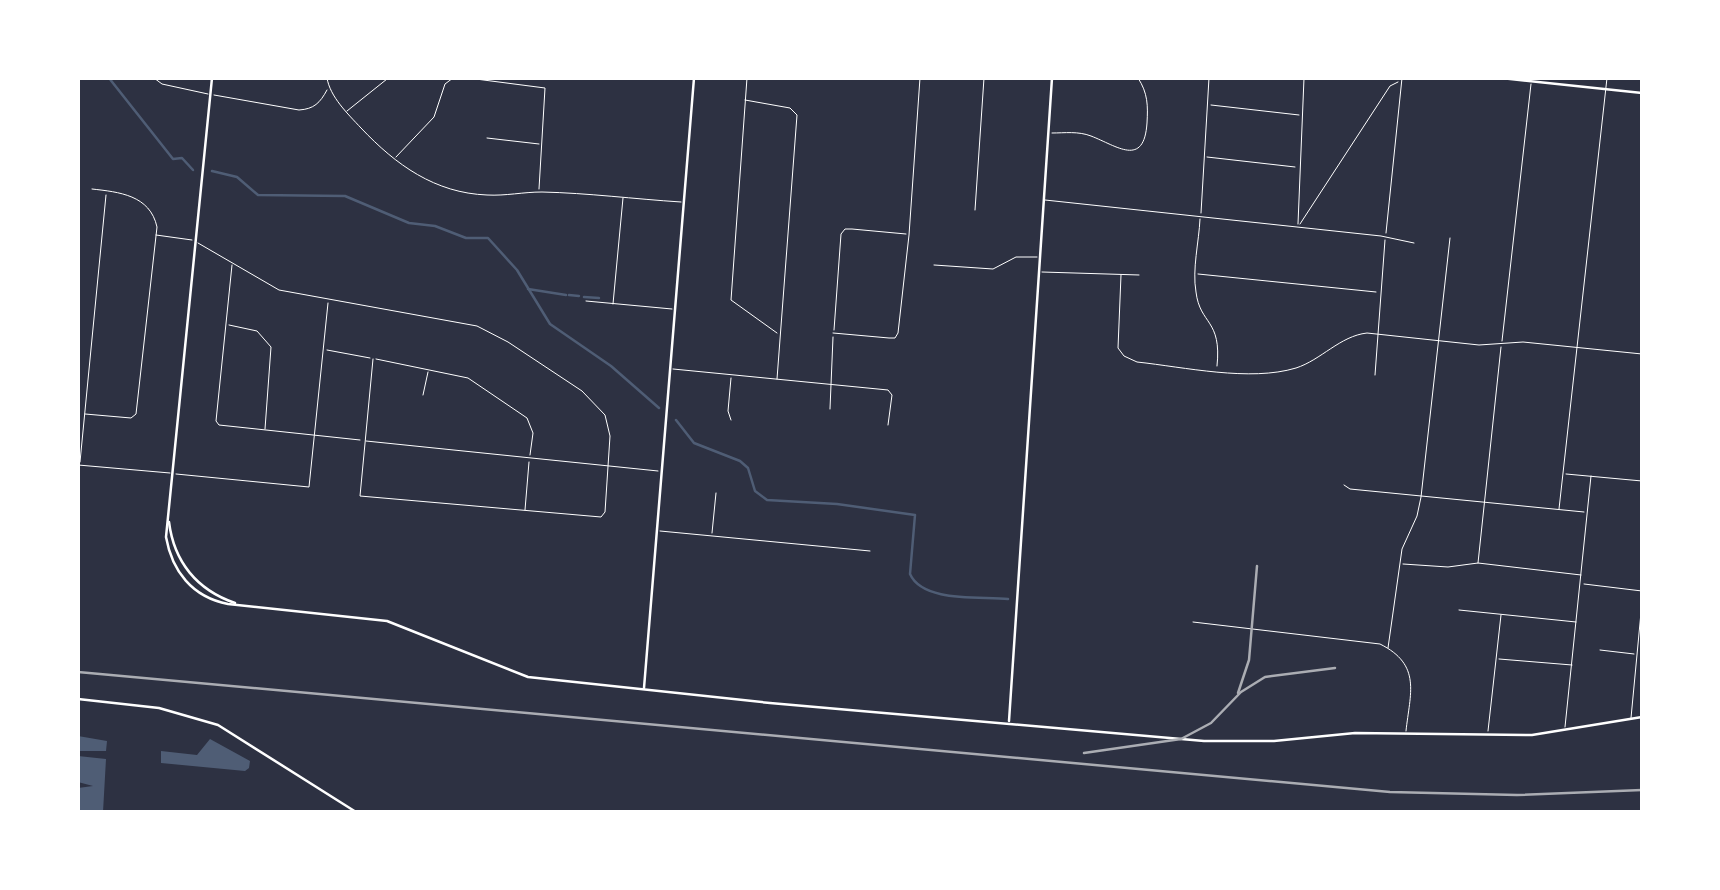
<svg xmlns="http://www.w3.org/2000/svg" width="1720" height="890" font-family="'PT Serif',serif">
	<rect width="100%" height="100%" fill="#2d3142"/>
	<g fill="#4f5d75">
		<path d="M78,736L107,741L106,751H78Z"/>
		<path d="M210,739L250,761L249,768L245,771L161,763V751L197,755Z"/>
		<path d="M78,756L106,759L103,812H78V788L93,786L78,782Z"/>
	</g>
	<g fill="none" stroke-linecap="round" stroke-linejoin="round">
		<g stroke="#4f5d75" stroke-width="2.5">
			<path d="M109,78L173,159L182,158L193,170"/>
			<path d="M212,171L237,177L258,195L345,196L409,223L435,226L466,238H488L517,270L550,324L611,366L659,408"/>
			<path d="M528,289L566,295"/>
			<path d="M569,295L579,296"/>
			<path d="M584,297L599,298"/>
			<path d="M676,420L694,443L740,461L748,468L755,491L767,500L837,504L915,515L910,574C923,603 981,596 1008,599"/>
		</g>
		<g stroke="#fff" stroke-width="1">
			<path d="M154,78L162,84L208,94"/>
			<path d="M327,78C330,97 348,114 361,128C396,165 435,193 487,195C506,196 523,192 542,192C588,193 634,199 681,202"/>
			<path d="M468,78L545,88L539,189"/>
			<path d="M747,78L731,300L777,333"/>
			<path d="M214,95L299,110C314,109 320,103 327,90"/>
			<path d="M745,100L790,108L797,115L777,379"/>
			<path d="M1211,105L1299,115"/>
			<path d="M347,111L387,79"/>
			<path d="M1052,133C1065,133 1078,131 1091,136C1117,146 1144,168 1147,123C1148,106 1148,93 1138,78"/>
			<path d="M487,138L539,144"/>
			<path d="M396,157L434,117L445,84L453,78"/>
			<path d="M1207,157L1295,167"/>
			<path d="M1045,200L1381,236L1414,243"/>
			<path d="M975,210L984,78"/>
			<path d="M1201,213L1209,78"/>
			<path d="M1200,219C1199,242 1192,269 1196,292C1200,325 1222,319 1217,366"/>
			<path d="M1298,224L1304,78"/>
			<path d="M1300,224L1390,86L1398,82"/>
			<path d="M1386,233L1402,78"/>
			<path d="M156,235L192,240"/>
			<path d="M198,243L279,290L477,326L508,342L582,391L605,415L610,436L605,512L601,517L360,496L373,359"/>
			<path d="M232,265L216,421L219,425L360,440"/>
			<path d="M934,265L993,269L1016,257H1037"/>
			<path d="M1042,272L1139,275"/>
			<path d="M1198,274L1376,292"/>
			<path d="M1121,275L1118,348L1124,356L1137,362C1184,367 1250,382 1296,368C1321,360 1340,336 1367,333L1479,345L1523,342L1642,354"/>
			<path d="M586,301L672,309"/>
			<path d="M613,304L623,198"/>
			<path d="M229,325L257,331L271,347L265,429"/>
			<path d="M834,330L841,234L845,229H852L906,234"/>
			<path d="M833,333L889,338H895L898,333L909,235L920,78"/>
			<path d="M1502,341L1531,84"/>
			<path d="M327,350L370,358"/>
			<path d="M376,359L468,378L527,418L533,433L530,455"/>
			<path d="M673,369L888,390L892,395L888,425"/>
			<path d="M1375,375L1385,240"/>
			<path d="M731,378L728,411L731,420"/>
			<path d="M423,395L428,372"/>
			<path d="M830,409L833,337"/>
			<path d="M85,414L131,418L136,414L157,227C150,195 119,192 92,189"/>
			<path d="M366,441L658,471"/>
			<path d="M80,462L106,195"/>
			<path d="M78,465L170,473"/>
			<path d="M176,474L309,487L328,303"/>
			<path d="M1566,474L1642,481"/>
			<path d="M1344,485L1350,489L1584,512"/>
			<path d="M1559,509L1607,78"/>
			<path d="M525,510L529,462"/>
			<path d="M660,531L870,551"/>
			<path d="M712,533L716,493"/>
			<path d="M1478,563L1501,347"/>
			<path d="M1403,564L1448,567L1478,563L1581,575"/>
			<path d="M1584,584L1642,591"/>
			<path d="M1459,610L1576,622"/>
			<path d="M1193,622L1380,644C1422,665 1410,693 1406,731"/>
			<path d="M1388,648L1402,549L1417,516L1421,497L1450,238"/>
			<path d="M1600,650L1634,654"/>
			<path d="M1499,659L1572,665"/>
			<path d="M1631,718L1642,602"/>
			<path d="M1565,727L1591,476"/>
			<path d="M1488,731L1501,615"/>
		</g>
		<g stroke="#fff" stroke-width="2.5">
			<path d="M212,78L166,537C172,571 192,597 228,604L387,621L528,677L770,703L1204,741H1274L1355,733L1532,735L1642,717"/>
			<path d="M1046,78H1127"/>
			<path d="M1501,78L1642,93"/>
			<path d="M169,522C174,562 197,590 235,603"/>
			<path d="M644,688L694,78"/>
			<path d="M1009,721L1052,78"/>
		</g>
		<path stroke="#fff" stroke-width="2.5" d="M78,699L159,708L218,725L356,812"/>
		<g stroke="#abadb3" stroke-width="2.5">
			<path d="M78,672L1390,792L1517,795L1642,790"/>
			<path d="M1238,693L1249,660L1257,566"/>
			<path d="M1084,753L1181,739L1211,723L1241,692L1265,677L1335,668"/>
		</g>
	</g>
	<rect width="1720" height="890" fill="none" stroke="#ffffff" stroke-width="160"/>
</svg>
